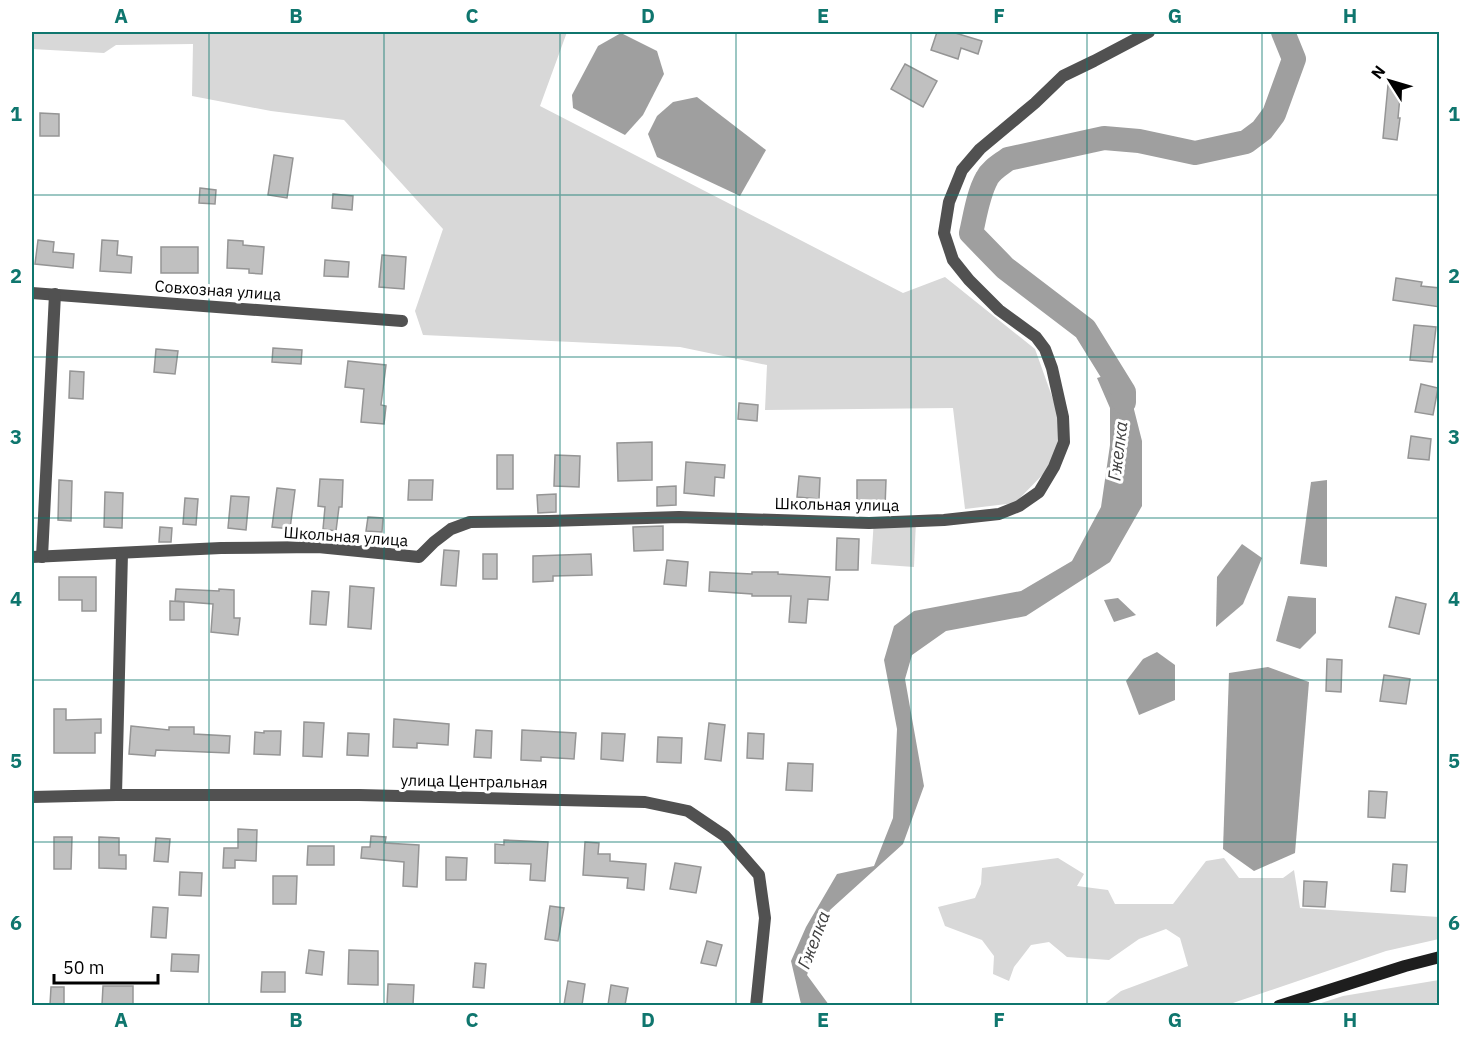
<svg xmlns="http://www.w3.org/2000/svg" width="1471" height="1037" font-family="'IBM Plex Sans',sans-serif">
	<rect width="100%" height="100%" fill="#fff"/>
	<g fill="#d8d8d8">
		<path d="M32,32H567L540,106L903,293L945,277L1035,349L1059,416L1057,460L1015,503L965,509L953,408L765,410L767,365L680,347L423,335L415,311L443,229L344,120L271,111L192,96L193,44L116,45L104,53L32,49Z"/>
		<path d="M874,519L916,520L914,567L871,564Z"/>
		<path d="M1058,858L1084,874L1077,886L1108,890L1115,904H1173L1206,861L1224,858L1239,878H1283L1294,870L1300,908L1439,917V939L1386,951L1227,1005H1103L1121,991L1188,966L1180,938L1166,929L1139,939L1109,960L1067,957L1049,942L1031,945L1014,967L1009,981L993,974L994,956L982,940L945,926L938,907L975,898L981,884L982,868Z"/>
		<path d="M1439,980V1002L1425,1005H1315L1343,996Z"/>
	</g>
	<g fill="#9f9f9f">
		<path d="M621,33L657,51L664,74L643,115L625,135L573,108L572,95L598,46Z"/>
		<path d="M697,97L766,150L740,196L657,157L648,134L657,116L673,102Z"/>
		<path d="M1124,370L1142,441V506L1110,562L1026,616L946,631L912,655L905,679L924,786L903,844L830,910L807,975L829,1005H803L801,1004L791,961L806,927L837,874L874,866L893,818L897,729L884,660L894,626L914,611L1021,591L1072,561L1101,507L1110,445V408L1097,378Z"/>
		<path d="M1327,480V567L1300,564L1311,482Z"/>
		<path d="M1242,544L1262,558L1243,604L1216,627L1217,577Z"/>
		<path d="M1288,596L1316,598V633L1300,649L1276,641Z"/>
		<path d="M1118,598L1136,615L1114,622L1104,600Z"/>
		<path d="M1157,652L1175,665V700L1139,715L1126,681L1143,659Z"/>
		<path d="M1268,667L1309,682L1295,853L1254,871L1223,849L1229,673Z"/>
	</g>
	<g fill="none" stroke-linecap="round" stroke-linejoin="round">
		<path stroke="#9f9f9f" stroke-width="24" d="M1124,402V392L1085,329L1005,268L971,233C975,216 978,194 987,178C991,170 1000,165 1008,159L1104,138L1139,141L1195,153L1246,142L1262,130L1274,114L1294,59L1283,32"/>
	</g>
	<g fill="#c0c0c0" stroke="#959595" stroke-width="1.5">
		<path d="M937,32H952L982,41L978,54L961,48L958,59L931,50Z"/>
		<path d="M905,64L937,81L923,107L891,89Z"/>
		<path d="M1388,85L1401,86L1398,118H1400L1397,140L1383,138Z"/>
		<path d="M40,113L59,114V136H40Z"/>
		<path d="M274,155L293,158L287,198L268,195Z"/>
		<path d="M200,188L216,190L215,204L199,203Z"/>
		<path d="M333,194L353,196L352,210L332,208Z"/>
		<path d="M38,240L54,242L53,252L74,254L73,268L35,264Z"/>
		<path d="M102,240L118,241L117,255L132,257L131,273L100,271Z"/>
		<path d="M228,240L243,241V245L264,247L262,274L249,273V269L227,268Z"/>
		<rect x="161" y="247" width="37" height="26"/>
		<path d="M382,255L406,257L404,289L379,287Z"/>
		<path d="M325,260L349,262L348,277L324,276Z"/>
		<path d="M1396,278L1422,282L1421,286L1440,288V307L1393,300Z"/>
		<path d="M1414,325L1436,327L1432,362L1410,360Z"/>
		<path d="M273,348L302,350L301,364L272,362Z"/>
		<path d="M156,349L178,351L175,374L154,372Z"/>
		<path d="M348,361L386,365L381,405L386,406L384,424L361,422L364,389L345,387Z"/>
		<path d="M70,371L84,372L83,399L69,398Z"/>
		<path d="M1421,384L1438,388L1433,415L1415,412Z"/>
		<path d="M739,403L758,405L757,421L738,419Z"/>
		<path d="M1411,436L1431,439L1429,460L1408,458Z"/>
		<path d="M652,442V480L618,481L617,443Z"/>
		<rect x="497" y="455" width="16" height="34"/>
		<path d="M555,455L580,456L579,487L554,486Z"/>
		<path d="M686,462L725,465L724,478L715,477L714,496L684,493Z"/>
		<path d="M799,476L820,478L819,499L797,497Z"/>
		<path d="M320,479L343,480L342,507H339L336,531L323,529L325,507L318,506Z"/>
		<path d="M59,480L72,481L71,521L58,520Z"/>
		<path d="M409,480H433L432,500H408Z"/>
		<path d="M857,480H886L885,508H857Z"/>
		<path d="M676,486V505L657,506V487Z"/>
		<path d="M277,488L295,490L290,529L272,527Z"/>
		<path d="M105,492L123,493L122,528L104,527Z"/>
		<path d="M556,494V512L538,513L537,495Z"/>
		<path d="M231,496L249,497L246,530L228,528Z"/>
		<path d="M185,498L198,499L196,525L183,524Z"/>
		<path d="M368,517L383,518L382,532L366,531Z"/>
		<path d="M663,526V550L634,551L633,527Z"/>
		<path d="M160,527L172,528L171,542H159Z"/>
		<path d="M837,538L859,539L858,570H836Z"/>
		<path d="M444,550L459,551L456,586L441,585Z"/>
		<rect x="483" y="554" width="14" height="25"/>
		<path d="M591,554L592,575L553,576V581L533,582V556Z"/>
		<path d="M667,560L688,562L686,586L664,584Z"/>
		<path d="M710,572L752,574V572H778V574L830,577L828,600L808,599L806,623L789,622L791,596H752V594L709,591Z"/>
		<path d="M59,577H96V611H82V600H59Z"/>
		<path d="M350,586L374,588L371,629L348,627Z"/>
		<path d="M176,589L219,591V589L234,590V618H240L238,635L211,632L213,604L175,601Z"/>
		<path d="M312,591L329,592L326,625L310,624Z"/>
		<path d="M1396,597L1426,604L1419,634L1389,627Z"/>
		<path d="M170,601L184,602V620H170Z"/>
		<path d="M1327,659L1342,660L1341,692L1326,691Z"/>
		<path d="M1384,675L1410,679L1406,704L1380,701Z"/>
		<path d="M54,709H66V720L101,719V733H95V753H54Z"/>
		<path d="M394,719L449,724L448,745L417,743V748L393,747Z"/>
		<path d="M304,722L324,723L322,757L303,756Z"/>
		<path d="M709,723L725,725L721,761L705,759Z"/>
		<path d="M131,726L169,730V727H194V734L230,736L229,753L156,750L155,756L129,754Z"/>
		<path d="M476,730L492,731L491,758L474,757Z"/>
		<path d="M522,730L576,733L574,759L541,757V761L521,760Z"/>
		<path d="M264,731H281L280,755L254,754L255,732L264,733Z"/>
		<path d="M348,733L369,734L368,756L347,755Z"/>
		<path d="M602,733L625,734L623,761L601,759Z"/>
		<path d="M748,733L764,734L763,759L747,758Z"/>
		<path d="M658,737L682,738L681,763L657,762Z"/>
		<path d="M788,763L813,764L812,791L786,790Z"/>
		<path d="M1369,791L1387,792L1385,818L1368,817Z"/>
		<path d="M238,829L257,830L256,861L235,860V868H223L224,848H238Z"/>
		<path d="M371,836L386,837L385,843L419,845L417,887L403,886L404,862L361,858L362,847H370Z"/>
		<path d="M54,837H72L71,869H54Z"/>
		<path d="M99,837L119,838V855H126V869L99,868Z"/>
		<path d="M156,838L170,839L168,862L154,861Z"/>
		<path d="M504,840L548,842L545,881L530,880L531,864L495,863V844L504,845Z"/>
		<path d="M585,842L599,843L598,854H610V861L646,864L644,890L627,888L628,878L583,875Z"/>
		<path d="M308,846H334V865H307Z"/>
		<path d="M446,857L467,858L466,880H446Z"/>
		<path d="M675,863L701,867L696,893L670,889Z"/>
		<path d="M1393,864L1407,865L1405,892L1391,891Z"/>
		<path d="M180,872L202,873L201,896L179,895Z"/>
		<path d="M273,876H297L296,904H273Z"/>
		<path d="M1304,881L1327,882L1325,907L1303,906Z"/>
		<path d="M550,906L564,908L558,941L545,939Z"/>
		<path d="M153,907L168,908L166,938L151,937Z"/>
		<path d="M707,941L722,945L716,966L701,963Z"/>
		<path d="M309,950L324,952L322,975L306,973Z"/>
		<path d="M349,950L378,951V985L348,984Z"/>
		<path d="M172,954L199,955L198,972L171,971Z"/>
		<path d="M475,963L486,964L484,988L473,987Z"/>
		<path d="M262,972H285V992H261Z"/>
		<path d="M568,981L585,984L582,1005H564Z"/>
		<path d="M388,984L414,985L413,1005H387Z"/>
		<path d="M611,985L628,988L625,1005H608Z"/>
		<path d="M103,986H133V1005H102Z"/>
		<path d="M51,987H64V1005H50Z"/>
	</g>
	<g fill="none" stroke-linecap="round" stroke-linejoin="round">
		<g stroke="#515151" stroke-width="12">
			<path d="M32,293L402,321"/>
			<path d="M32,557L221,548L318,547L419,557L434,542L451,529L470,522L549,521L679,517L869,523L944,520L999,514L1019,506L1039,492L1054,467L1064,442L1063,417L1052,368L1045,349L1036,337L999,310L969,280L953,260L944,233L949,202L962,170L980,149L1035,103L1063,76L1094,61L1149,32"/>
			<path d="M42,557L55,294"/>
			<path d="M116,795L122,553"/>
			<path d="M32,797L116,795H359L645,802L688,811L725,836L759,875L765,918L756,1006"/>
		</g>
		<path stroke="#1e1e1e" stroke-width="12" d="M1279,1006L1405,966L1440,957"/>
	</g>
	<path fill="none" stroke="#0f766e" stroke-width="1.5" stroke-opacity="0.55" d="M209,32V1006M384,32V1006M560,32V1006M736,32V1006M911,32V1006M1087,32V1006M1262,32V1006M32,195H1440M32,357H1440M32,518H1440M32,680H1440M32,842H1440"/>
	<g text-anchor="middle" stroke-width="6" stroke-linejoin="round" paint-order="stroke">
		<g font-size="16" fill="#000" stroke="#fff">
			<text transform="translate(218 290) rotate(4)" y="6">Совхозная улица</text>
			<text transform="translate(837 504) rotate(1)" y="6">Школьная улица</text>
			<text transform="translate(346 536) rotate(4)" y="6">Школьная улица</text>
			<text transform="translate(474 781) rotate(1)" y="6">улица Центральная</text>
		</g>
		<g font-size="18" font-style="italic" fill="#404040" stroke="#fff">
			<text transform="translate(1118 451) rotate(-83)" y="6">Гжелка</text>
			<text transform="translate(814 940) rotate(-69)" y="6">Гжелка</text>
		</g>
	</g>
	<rect width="1471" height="1037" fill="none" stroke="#ffffff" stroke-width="66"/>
	<g transform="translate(1390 81) rotate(307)" stroke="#ffffff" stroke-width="4.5" paint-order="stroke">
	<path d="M0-4.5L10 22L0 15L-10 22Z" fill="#000000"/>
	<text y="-9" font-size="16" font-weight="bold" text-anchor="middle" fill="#000000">N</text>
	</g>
	<path d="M54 974v9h104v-9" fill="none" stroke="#000000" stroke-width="3"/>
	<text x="63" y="974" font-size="18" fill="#000000" stroke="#ffffff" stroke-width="4.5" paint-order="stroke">50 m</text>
	<rect x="33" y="33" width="1405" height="971" fill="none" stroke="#0f766e" stroke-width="2"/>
	<g font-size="20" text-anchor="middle" font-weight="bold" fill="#0f766e">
		<text x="121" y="23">A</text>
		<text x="296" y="23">B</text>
		<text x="472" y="23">C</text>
		<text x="648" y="23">D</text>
		<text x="823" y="23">E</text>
		<text x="999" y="23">F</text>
		<text x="1175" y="23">G</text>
		<text x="1350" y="23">H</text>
		<text x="16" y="121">1</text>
		<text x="1454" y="121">1</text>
		<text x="16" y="283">2</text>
		<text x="1454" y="283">2</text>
		<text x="16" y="444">3</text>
		<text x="1454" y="444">3</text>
		<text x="16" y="606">4</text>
		<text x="1454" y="606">4</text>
		<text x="16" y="768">5</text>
		<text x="1454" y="768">5</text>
		<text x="16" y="930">6</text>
		<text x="1454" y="930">6</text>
		<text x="121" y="1027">A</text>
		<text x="296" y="1027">B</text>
		<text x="472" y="1027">C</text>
		<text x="648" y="1027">D</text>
		<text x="823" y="1027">E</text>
		<text x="999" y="1027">F</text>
		<text x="1175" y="1027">G</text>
		<text x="1350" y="1027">H</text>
	</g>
</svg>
